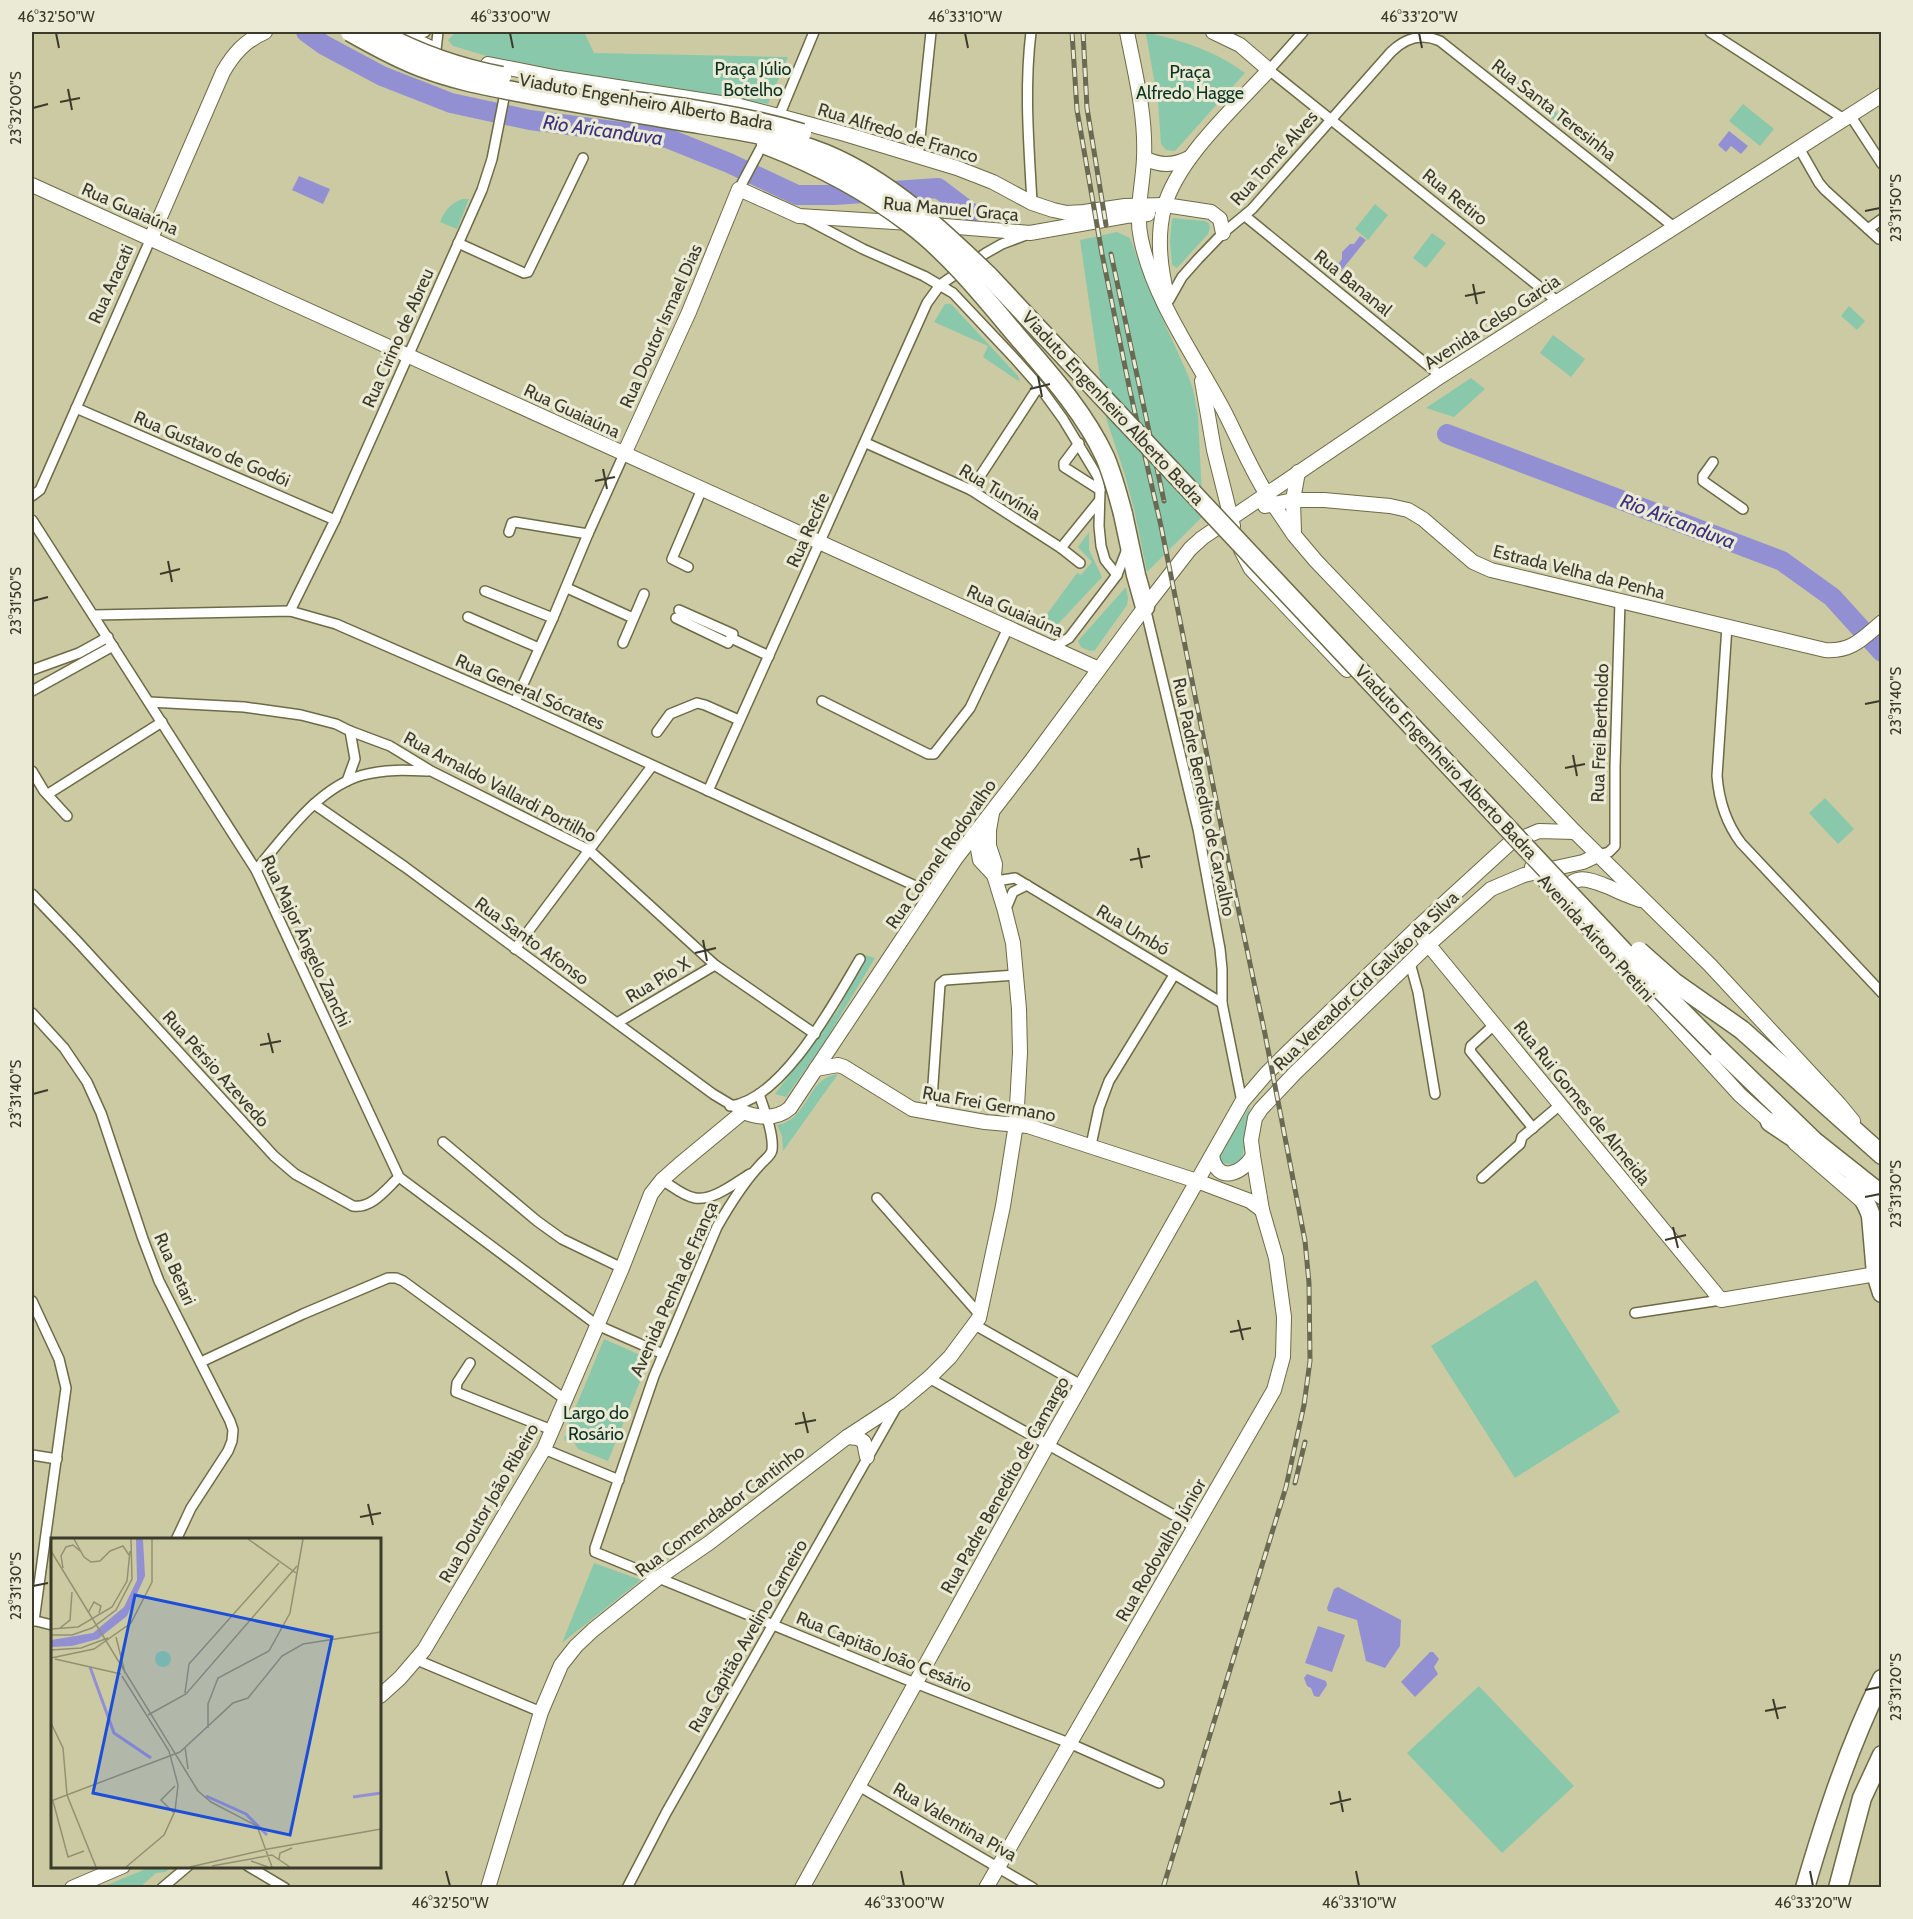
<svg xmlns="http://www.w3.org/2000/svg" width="1913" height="1919" font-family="Cabin,sans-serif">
	<rect width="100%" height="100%" fill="#cccaa2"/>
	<g fill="#8ac8ac">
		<path d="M456,32H584L594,53L788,57L768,104L510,63L453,46L448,40Z"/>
		<path d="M1148,33C1184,41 1215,51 1245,73L1175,151L1166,150L1161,144L1158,102L1146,34Z"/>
		<path d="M1503,71L1615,158L1608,163L1499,76Z"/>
		<path d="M1743,104L1774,129L1760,146L1729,121Z"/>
		<path d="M462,199H469L457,229L440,222C445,210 450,204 462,199Z"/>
		<path d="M1375,204L1388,215L1368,240L1355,229Z"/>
		<path d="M1172,218L1204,221L1209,223L1210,228L1208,234L1177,268L1172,265L1170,241Z"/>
		<path d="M1117,232L1130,238L1148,287L1188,375L1193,389L1198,416L1203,516L1147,572L1134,509L1124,472L1106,418L1080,240Z"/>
		<path d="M1432,233L1446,243L1426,268L1413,258Z"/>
		<path d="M945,304H951L1018,376L1020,382L983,357L988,346L934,322Z"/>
		<path d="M1849,306L1865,321L1857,330L1841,316Z"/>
		<path d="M1553,335L1585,359L1571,377L1540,353Z"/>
		<path d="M1471,378L1485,389L1454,417L1426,408Z"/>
		<path d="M1089,532V550L1102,577L1059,623L1050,626L1039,625L1077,573L1081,575L1092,562L1078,547Z"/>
		<path d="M1126,587L1128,598L1127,605L1095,650L1090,651L1081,647L1078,641Z"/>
		<path d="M1825,798L1854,829L1838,844L1809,813Z"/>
		<path d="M865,955L875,958L824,1043L786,1097L775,1094L838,1010Z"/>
		<path d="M838,1074L783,1151L782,1136L777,1125C809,1120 806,1078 838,1074Z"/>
		<path d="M1250,1106L1242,1160L1235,1165L1222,1163L1219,1157Z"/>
		<path d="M1536,1280L1620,1412L1515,1478L1431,1346Z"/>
		<path d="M604,1339L649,1359L608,1461L578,1449L572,1439L565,1441L564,1437L571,1434L569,1423Z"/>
		<path d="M594,1563L641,1580L562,1643Z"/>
		<path d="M1479,1686L1574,1786L1502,1853L1407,1753Z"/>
		<path d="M153,1866L172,1867L165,1872L156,1873L140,1887H102Z"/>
	</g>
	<g fill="#9290d3">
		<path d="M1729,131L1748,146L1741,154L1731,146L1726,152L1718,145Z"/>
		<path d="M299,176L330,189L323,204L292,190Z"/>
		<path d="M1360,236L1366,240L1341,271L1336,267L1342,259V252L1350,244H1354Z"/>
		<path d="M1338,1587L1401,1620L1400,1646L1385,1668L1366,1661L1357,1620L1328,1611L1327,1608L1334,1589Z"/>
		<path d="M1318,1626L1345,1635L1332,1672L1305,1663Z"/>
		<path d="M1430,1652H1433L1439,1659L1434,1667L1438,1674L1415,1697L1401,1682Z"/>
		<path d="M1307,1674L1326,1681L1327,1685L1319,1697L1314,1696L1311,1688L1307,1686L1304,1678Z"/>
	</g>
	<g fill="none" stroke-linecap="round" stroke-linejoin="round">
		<g stroke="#9290d3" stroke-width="20">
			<path d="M306,32L324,45L382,76L451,103L530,120L667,138L729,163L797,195H834L938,188L971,213"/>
			<path d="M1447,434L1782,561L1832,597L1882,652"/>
		</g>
		<defs>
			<g id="street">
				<path d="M1031,32C1024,89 1029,146 1032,203"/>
				<path d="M1303,32L1269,70L1557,301"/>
				<path d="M1710,32L1844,119"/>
				<path d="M410,37L425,32"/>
				<path d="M436,50L438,32"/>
				<path d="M1850,115L1882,164"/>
				<path d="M777,121L814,32"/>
				<path d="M1799,148L1819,183L1825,190L1879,239"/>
				<path d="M918,157L931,32"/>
				<path d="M739,189L765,140"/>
				<path d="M1245,216L1441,376"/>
				<path d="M804,218L863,249L924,276L953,293L1016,360L1039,386L1063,419L1098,477L1100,490L1099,526L1101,546L1105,560L1117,575"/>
				<path d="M1868,229L1882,219"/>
				<path d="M458,243L524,273L528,272L583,158"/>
				<path d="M1169,300L1182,277L1198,259L1223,233L1252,209L1391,52C1405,38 1422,33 1440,41L1674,227"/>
				<path d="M76,408L335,520"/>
				<path d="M866,443L971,490L1061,548L1080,563"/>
				<path d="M1079,443L1064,463V467L1100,490"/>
				<path d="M1713,462L1703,476V481L1743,509"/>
				<path d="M971,490L1039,386"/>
				<path d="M32,496L40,490L151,238"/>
				<path d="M32,520L256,870L399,1177L597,1325L663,1354"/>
				<path d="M509,532L512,523L515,522L588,534"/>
				<path d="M1061,548L1099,501"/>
				<path d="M688,567L672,559L702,489"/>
				<path d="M567,588L633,618"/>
				<path d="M485,591L553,618"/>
				<path d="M1145,607L1198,829L1220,949L1222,969V1003L1242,1102"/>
				<path d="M290,611L335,520L482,190L492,159L506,88"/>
				<path d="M94,615L290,611L336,624L515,702L933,894"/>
				<path d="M468,617L539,648"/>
				<path d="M676,618L728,643L733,634L679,610"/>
				<path d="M1727,626L1717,776C1719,801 1726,823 1741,843L1882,993"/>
				<path d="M731,638L769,656"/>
				<path d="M623,643L644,594"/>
				<path d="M1053,647L1069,638L1117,575L1127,549"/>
				<path d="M32,670L79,653L108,637"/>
				<path d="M32,691L113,646"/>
				<path d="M822,701L928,754H934L970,708L1009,626"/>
				<path d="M149,702L244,707L301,715L336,724L350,731L390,746L431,771L589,850L715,965L815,1034"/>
				<path d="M515,702L553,618L588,534L624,454"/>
				<path d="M657,732L670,714L697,703L705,705L739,720"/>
				<path d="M32,771L44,791L67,816"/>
				<path d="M347,781L355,759L350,731"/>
				<path d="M708,791L927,303L940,285L986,253L1002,244L1026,235"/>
				<path d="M48,794L162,722"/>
				<path d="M314,804L405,867L713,1094L743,1112"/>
				<path d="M1598,855L1609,852L1615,846V767L1620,601"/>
				<path d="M256,870C285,836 318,787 363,775C385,769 406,770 428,771"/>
				<path d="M996,881L1015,878L1222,1003"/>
				<path d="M32,894L77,941L274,1156L295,1174L353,1206C372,1209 386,1189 399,1177"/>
				<path d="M1005,911L1013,892L1027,885"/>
				<path d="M515,949L652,766"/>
				<path d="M1410,963L1418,992L1435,1094"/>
				<path d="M32,1013L64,1048L87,1082L101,1113L143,1239L159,1281L230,1421L233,1430L232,1441L228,1451L191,1508L176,1540"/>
				<path d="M617,1023L715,965"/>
				<path d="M1494,1025L1471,1046L1470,1051L1533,1128"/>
				<path d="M759,1094C764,1109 774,1134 772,1150C771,1156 764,1160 760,1165C743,1183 729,1206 717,1227L654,1376L595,1548V1552L905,1679L1069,1743L1159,1783"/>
				<path d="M730,1106C783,1100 835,1001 860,959"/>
				<path d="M931,1113L940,984L945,980L1016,975"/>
				<path d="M443,1142L537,1221L562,1239L622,1268"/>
				<path d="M1091,1145L1099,1108L1109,1081L1174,975"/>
				<path d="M1482,1178L1520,1144L1522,1137L1560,1105"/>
				<path d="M662,1180C672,1186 683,1196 695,1198C713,1201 735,1183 750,1174"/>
				<path d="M877,1198L980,1315"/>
				<path d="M32,1301L59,1359L66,1388L34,1621"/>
				<path d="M1635,1313L1721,1300"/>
				<path d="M975,1325L1081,1385"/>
				<path d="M201,1362L303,1314L388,1278H396L403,1281L566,1400"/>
				<path d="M470,1363L457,1383L456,1392L552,1430"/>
				<path d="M929,1378L1195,1527"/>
				<path d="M544,1449L619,1480"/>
				<path d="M32,1455L57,1459"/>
				<path d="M32,1620L52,1625"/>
				<path d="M417,1660L541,1712"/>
				<path d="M859,1786L1033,1888"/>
				<path d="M248,1866L285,1888"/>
				<path d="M162,1888L188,1866"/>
				<path d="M627,1888L666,1813L897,1406"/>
			</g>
			<g id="secondary">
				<path d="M398,32L429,47"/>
				<path d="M1127,32C1135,73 1146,115 1144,158C1143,185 1135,212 1141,239C1154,301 1195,356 1224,411C1240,442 1253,475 1273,504L1294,535L1316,561L1575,832L1710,965L1839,1104L1853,1121"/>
				<path d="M488,64L559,78L740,106L779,116L845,134L957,168L993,182L1032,203L1053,210L1067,213L1084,212L1125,206L1165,205L1211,212L1220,219L1223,233"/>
				<path d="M1144,158C1160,166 1173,166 1189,158"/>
				<path d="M32,185L1099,669"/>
				<path d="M933,225L1030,233L1126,216L1148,214"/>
				<path d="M151,238L223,72C234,53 245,41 265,32"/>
				<path d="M1167,295C1160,267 1157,235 1164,208C1177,159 1235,107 1269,70L1240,45L1213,32"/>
				<path d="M1202,381L1214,450L1233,526"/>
				<path d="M624,454L689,312L739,189L799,216L910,223"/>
				<path d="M1265,506L1293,500H1324L1390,506L1408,510L1423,519L1473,562L1491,570L1825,650C1852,652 1863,638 1882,622"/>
				<path d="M1294,533L1293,500L1298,472"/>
				<path d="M1241,550L1251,569L1347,670"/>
				<path d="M975,833L980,860L994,875"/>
				<path d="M1532,867L1740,1095L1776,1127"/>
				<path d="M1562,898C1572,871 1588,879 1609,887C1619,892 1629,896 1640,900"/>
				<path d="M1423,938L1721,1300L1876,1274"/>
				<path d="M816,1069L838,1065L844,1067L912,1109L985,1122L1028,1126L1197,1181L1250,1201L1262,1210"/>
				<path d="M1795,1143L1862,1201"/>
				<path d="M1212,1156C1217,1184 1242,1174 1253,1156"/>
				<path d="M847,1437L858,1438L864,1442L867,1457"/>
				<path d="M380,1696L400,1678L424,1650L544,1449L622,1268L651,1194L662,1180L679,1165L743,1112C759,1118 776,1120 790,1108L956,858L1031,761L1145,607L1190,549L1202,538L1441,376L1882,95"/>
				<path d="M72,1888L123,1866"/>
				<path d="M488,1888L541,1712L561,1665L576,1646L593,1630L658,1578L709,1543L847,1437L899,1403L929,1378L950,1357L979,1318L1003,1206L1016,1124L1020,1053L1019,1009L1013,943L1005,911L994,875L995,864L989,846V830L992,813"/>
				<path d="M802,1888L1048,1444L1242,1102L1266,1074L1287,1053L1415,930L1510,843L1539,831L1575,832"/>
				<path d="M986,1888L1274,1390L1283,1357L1284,1317L1276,1258L1262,1210L1253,1156L1251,1140L1255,1118L1261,1109L1295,1073L1428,945L1491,889L1524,875L1583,862L1598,855"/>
			</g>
			<g id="highway">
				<path d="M1123,514L1136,575L1145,607"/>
				<path d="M1742,1030L1882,1155"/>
				<path d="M1718,1048L1814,1141L1882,1195"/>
				<path d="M1770,1122L1806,1146"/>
				<path d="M1854,1173C1855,1190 1867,1201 1871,1216L1876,1274L1882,1293"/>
				<path d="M1805,1888C1826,1816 1849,1746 1882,1679"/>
				<path d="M1838,1888L1862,1798L1882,1755"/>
			</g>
		</defs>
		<use href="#street" stroke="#6d6b46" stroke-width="12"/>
		<use href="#secondary" stroke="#6d6b46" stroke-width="16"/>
		<use href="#highway" stroke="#6d6b46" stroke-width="21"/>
		<use href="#street" stroke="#fff" stroke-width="9"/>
		<use href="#secondary" stroke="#fff" stroke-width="14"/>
		<use href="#highway" stroke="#fff" stroke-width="18"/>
		<defs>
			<g id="rail">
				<path d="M1072,32L1077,110L1102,254L1130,391L1161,526L1229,865L1265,1034L1305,1241L1309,1283L1310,1361L1304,1405L1286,1487L1163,1888"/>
				<path d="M1083,32L1087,108L1106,225"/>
				<path d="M1111,254L1164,501"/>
				<path d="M1295,1483L1305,1442"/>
			</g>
		</defs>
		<use href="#rail" stroke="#6a6951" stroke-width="5"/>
		<use href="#rail" stroke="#eaead5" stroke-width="3" stroke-dasharray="9" stroke-linecap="butt"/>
		<defs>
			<g id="highway-bridge">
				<path d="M350,32C373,45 398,59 423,68C456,81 493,87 528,94C579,104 630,112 680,121C729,129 779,135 826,154C890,181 939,228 988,275L1640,969L1718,1048"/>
				<path d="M378,32C417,53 458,68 502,76"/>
				<path d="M620,99C682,107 742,115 802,133"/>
				<path d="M766,145C818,165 866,190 910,224C949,253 985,298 1017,336C1048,372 1085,413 1105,457C1113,476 1118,495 1123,514"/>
				<path d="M1639,951L1674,982L1742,1030"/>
			</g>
		</defs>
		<use href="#highway-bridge" stroke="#6d6b46" stroke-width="21" stroke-linecap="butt"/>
		<use href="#highway-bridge" stroke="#fff" stroke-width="18"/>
	</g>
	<path fill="none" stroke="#3c3b2b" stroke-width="2" d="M56,33L59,48M510,33L513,48M965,33L968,48M1419,33L1422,48M68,89L72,110M60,102L80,98M33,108L48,104M1865,211L1880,208M1473,284L1477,304M1465,296L1485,292M1038,376L1042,397M1030,389L1050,384M603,469L607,489M595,481L615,477M168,561L172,582M160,574L180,569M33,601L48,597M1865,704L1880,701M1573,755L1577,776M1565,768L1585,764M1138,848L1142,868M1130,860L1150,856M703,940L707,961M695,953L716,948M268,1033L273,1053M260,1045L281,1041M33,1094L48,1090M1865,1197L1880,1194M1673,1227L1678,1248M1665,1240L1686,1235M1238,1320L1243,1340M1230,1332L1251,1328M803,1412L808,1433M795,1424L816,1420M368,1504L373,1525M360,1517L381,1513M33,1586L48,1583M1865,1690L1880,1687M1773,1699L1778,1719M1765,1711L1786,1707M1339,1791L1343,1812M1330,1804L1351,1799M446,1871L450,1886M901,1871L904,1886M1356,1871L1359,1886M1810,1871L1813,1886"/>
	<g text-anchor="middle" stroke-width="6" stroke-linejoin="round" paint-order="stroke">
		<g font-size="18" fill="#0c3324" stroke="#eaead5">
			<text x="753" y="75">Praça Júlio<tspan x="753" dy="21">Botelho</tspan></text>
			<text x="1190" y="78">Praça<tspan x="1190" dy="21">Alfredo Hagge</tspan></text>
			<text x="596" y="1419">Largo do<tspan x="596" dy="21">Rosário</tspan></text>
		</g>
		<g font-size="18" fill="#3c3b2b" stroke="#eaead5">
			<text transform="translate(646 102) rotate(10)" y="6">Viaduto Engenheiro Alberto Badra</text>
			<text transform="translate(1554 110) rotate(38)" y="6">Rua Santa Teresinha</text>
			<text transform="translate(898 133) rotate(17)" y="6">Rua Alfredo de Franco</text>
			<text transform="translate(1274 158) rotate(-48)" y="6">Rua Tomé Alves</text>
			<text transform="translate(1455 197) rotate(39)" y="6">Rua Retiro</text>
			<text transform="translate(130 209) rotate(24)" y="6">Rua Guaiaúna</text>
			<text transform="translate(951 209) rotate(5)" y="6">Rua Manuel Graça</text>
			<text transform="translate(1353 283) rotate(39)" y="6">Rua Bananal</text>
			<text transform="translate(111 284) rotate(-66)" y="6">Rua Aracati</text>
			<text transform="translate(1492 322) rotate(-33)" y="6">Avenida Celso Garcia</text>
			<text transform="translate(661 326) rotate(-66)" y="6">Rua Doutor Ismael Dias</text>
			<text transform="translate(398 338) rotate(-66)" y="6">Rua Cirino de Abreu</text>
			<text transform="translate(1113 408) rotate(47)" y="6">Viaduto Engenheiro Alberto Badra</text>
			<text transform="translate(572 411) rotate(25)" y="6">Rua Guaiaúna</text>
			<text transform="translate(212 449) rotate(23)" y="6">Rua Gustavo de Godói</text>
			<text transform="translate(1000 492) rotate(31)" y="6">Rua Turvínia</text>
			<text transform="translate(808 530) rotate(-66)" y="6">Rua Recife</text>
			<text transform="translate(1579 572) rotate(14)" y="6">Estrada Velha da Penha</text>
			<text transform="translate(1015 611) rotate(24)" y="6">Rua Guaiaúna</text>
			<text transform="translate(530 692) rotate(24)" y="6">Rua General Sócrates</text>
			<text transform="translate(1600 733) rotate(-88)" y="6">Rua Frei Bertholdo</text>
			<text transform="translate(1446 762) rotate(47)" y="6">Viaduto Engenheiro Alberto Badra</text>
			<text transform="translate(500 787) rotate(28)" y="6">Rua Arnaldo Vallardi Portilho</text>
			<text transform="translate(1204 797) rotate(78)" y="6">Rua Padre Benedito de Carvalho</text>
			<text transform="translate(941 854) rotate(-55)" y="6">Rua Coronel Rodovalho</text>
			<text transform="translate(1133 930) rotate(31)" y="6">Rua Umbó</text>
			<text transform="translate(1596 938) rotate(48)" y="6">Avenida Aírton Pretini</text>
			<text transform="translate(306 941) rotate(65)" y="6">Rua Major Ângelo Zanchi</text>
			<text transform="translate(532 941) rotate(36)" y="6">Rua Santo Afonso</text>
			<text transform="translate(658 980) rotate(-31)" y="6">Rua Pio X</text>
			<text transform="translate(1366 981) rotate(-44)" y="6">Rua Vereador Cid Galvão da Silva</text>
			<text transform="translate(216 1069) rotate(48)" y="6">Rua Pérsio Azevedo</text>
			<text transform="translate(1582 1103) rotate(51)" y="6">Rua Rui Gomes de Almeida</text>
			<text transform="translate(989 1104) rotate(10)" y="6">Rua Frei Germano</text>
			<text transform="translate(175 1269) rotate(66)" y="6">Rua Betari</text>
			<text transform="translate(674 1289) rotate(-66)" y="6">Avenida Penha de França</text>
			<text transform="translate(1005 1485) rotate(-61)" y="6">Rua Padre Benedito de Camargo</text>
			<text transform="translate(489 1503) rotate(-60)" y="6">Rua Doutor João Ribeiro</text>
			<text transform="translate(720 1511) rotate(-37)" y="6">Rua Comendador Cantinho</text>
			<text transform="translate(1161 1550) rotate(-60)" y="6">Rua Rodovalho Júnior</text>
			<text transform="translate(748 1636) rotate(-60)" y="6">Rua Capitão Avelino Carneiro</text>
			<text transform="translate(884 1652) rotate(22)" y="6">Rua Capitão João Cesário</text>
			<text transform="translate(955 1822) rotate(30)" y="6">Rua Valentina Piva</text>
		</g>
		<g font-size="20" font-style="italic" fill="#3c317f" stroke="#eaead5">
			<text transform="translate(603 130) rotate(8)" y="7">Rio Aricanduva</text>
			<text transform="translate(1678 521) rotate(21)" y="7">Rio Aricanduva</text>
		</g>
	</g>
	<g transform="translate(51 1538)">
		<rect width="330" height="330" fill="#cccaa2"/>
		<path d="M104 121a8 8 0 1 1 16 0a8 8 0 1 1-16 0Z" fill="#8ac8ac"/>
		<path d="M85,1H92L94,38L76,78L47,101L21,108L0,109V102L42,95L73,69L86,42Z" fill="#9290d3"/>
		<path fill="none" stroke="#9290d3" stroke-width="3" d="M39,129L63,195L100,220M155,258L195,276L216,297M302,259L330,255"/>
		<path fill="none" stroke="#929172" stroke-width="1.5" d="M23,1L33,19L40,24L49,23L59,13M197,1L245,35M0,13L147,253L160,264L206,288L221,329M59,13L72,8L78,17M12,30L10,18L15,9L22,7L29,13M37,75L43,64L50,68L48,75M9,90L19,82L21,54M0,91L27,89L61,69L76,43L79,13M0,97H21L41,90L65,72L81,41L80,1M65,99L74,135M0,112L30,110L57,100M0,120L43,111L80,85L101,44V1M4,121L70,136M71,138L118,213L127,247L124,273L113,297L75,329M134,155L138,126L228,25M97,177L135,156L246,28M0,185L12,210L16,257L45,329M157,190V166L167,140L218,113L239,75L252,1M134,209L137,231M0,263L129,214L182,165L197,160L231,118L252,106L330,94M2,263L17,319L33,313M123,275L110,262L124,248M228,321L229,315L241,310M200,323L217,329M161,328L221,317L239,329M139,329L217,311L330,291"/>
		<path fill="#1d4ed8" fill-opacity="0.15" stroke="#1d4ed8" stroke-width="3" d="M84,57L281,99L239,297L42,255Z"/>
		<rect width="330" height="330" fill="none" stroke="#3c3b2b" stroke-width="3"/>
	</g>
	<rect width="1913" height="1919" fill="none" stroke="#eaead5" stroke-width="66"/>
	<rect x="33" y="33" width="1847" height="1853" fill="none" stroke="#3c3b2b" stroke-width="2"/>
	<g font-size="15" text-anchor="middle" fill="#3c3b2b">
		<text x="56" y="22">46°32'50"W</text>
		<text x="510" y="22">46°33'00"W</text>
		<text x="965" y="22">46°33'10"W</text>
		<text x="1419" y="22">46°33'20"W</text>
		<text transform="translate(16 108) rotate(-90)" y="5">23°32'00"S</text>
		<text transform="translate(1896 208) rotate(-90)" y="5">23°31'50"S</text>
		<text transform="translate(16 601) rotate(-90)" y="5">23°31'50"S</text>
		<text transform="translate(1896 701) rotate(-90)" y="5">23°31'40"S</text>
		<text transform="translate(16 1094) rotate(-90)" y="5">23°31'40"S</text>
		<text transform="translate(1896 1194) rotate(-90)" y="5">23°31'30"S</text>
		<text transform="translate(16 1586) rotate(-90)" y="5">23°31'30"S</text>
		<text transform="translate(1896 1687) rotate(-90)" y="5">23°31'20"S</text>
		<text x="450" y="1908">46°32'50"W</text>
		<text x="904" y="1908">46°33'00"W</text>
		<text x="1359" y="1908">46°33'10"W</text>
		<text x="1813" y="1908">46°33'20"W</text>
	</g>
</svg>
